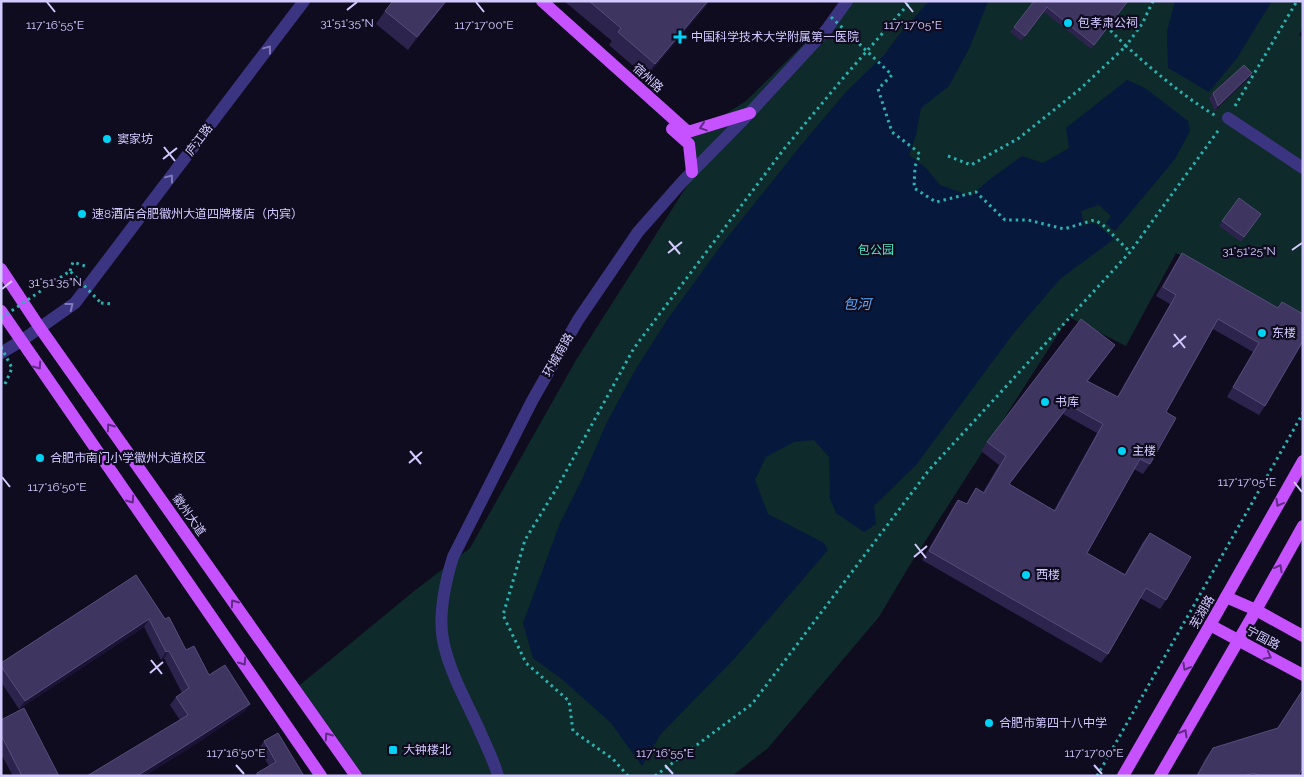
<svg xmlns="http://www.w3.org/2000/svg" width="1304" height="777" font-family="Raleway,'Noto Sans SC',sans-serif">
	<rect width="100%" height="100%" fill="#100c20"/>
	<path fill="#0e2a2a" d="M844,1H1303V28L1299,35L1303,38V321L1176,253L1126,346L1069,317L908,568L879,617L768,748L732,776H356L295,689L413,592L470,548L576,360L690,181L689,144L692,135L746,101L831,17Z"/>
	<g fill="#07183d">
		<path d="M929,1H989L987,4L970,47L949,86L921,108L916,135L909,155L926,168L940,185L971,196L989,180L1022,156L1043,163L1069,148L1066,128L1127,80L1145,88L1188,121L1190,131L1175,159L1115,231L1106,223L1111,216L1099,205L1081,211L1084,225L1095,223L1114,239L1060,279L1013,334L916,465L874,506L876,524L864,532L836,513L830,498L829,457L814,440L794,442L766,457L755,480L768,514L824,543L828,550L735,658L660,735L642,766L611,723L563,680L533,658L523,623L560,523L583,477L607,422L634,372L667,320L723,243L802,144L846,92L885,54L898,36Z"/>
		<path d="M1175,1H1272L1237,58L1209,92L1168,68L1167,31Z"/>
	</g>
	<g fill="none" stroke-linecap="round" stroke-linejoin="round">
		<g stroke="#28b5b2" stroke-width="3" stroke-dasharray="2.5 4" stroke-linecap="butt">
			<path d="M1153,1L1142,24L1126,46C1154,71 1183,96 1216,116"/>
			<path d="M1235,106L1297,1"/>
			<path d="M948,156L971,165L1019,138L1080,89L1126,46L1106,26"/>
			<path d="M70,271L73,262L85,266"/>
			<path d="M101,303L112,304"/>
			<path d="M5,384L12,368"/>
			<path d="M628,776L613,759L573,731L569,701L526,663L503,615L525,540L558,486L634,348L784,149L844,77L911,1"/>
			<path d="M655,776L752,704L929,470L1130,252L1220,128"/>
			<path d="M1097,776L1303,413"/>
		</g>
		<g stroke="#3b3581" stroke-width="12">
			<path d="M1228,118L1303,168"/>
			<path d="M1,353L21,341L75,303L304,1"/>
			<path d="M498,776C494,760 485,744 479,729C466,701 449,671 443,640C438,613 445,583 453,557L532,401L578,320L638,232L683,181L744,119L827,29L847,1"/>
		</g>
		<g stroke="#c551ff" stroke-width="12">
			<path d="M542,1L688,132L750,113"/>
			<path d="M672,129L689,144L692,172"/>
			<path d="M1,269L40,328L356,776"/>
			<path d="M1,311L321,776"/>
			<path d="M1226,597L1256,610L1303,636"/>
			<path d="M1210,625L1303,675"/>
			<path d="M1123,776L1210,625L1303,461"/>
			<path d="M1160,776L1256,610L1303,526"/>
		</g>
		<g stroke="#28b5b2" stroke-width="3" stroke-dasharray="2.5 4" stroke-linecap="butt">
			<path d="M831,17L892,75L878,89L892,132L917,151L920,155L915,166L914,188L936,202L976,192L1005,220H1028L1064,229L1094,220L1102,224L1130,252"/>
			<path d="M1,318L70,271L101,303"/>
			<path d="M1,347L12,368"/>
		</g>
	</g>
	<g fill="#2d244e" fill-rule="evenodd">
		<path d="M447,1L408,50L376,24L385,11Z"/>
		<path d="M564,1H710L646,77L609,45L612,41Z"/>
		<path d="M1034,1H1128L1091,49L1044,12L1021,41L1010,32Z"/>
		<path d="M1252,73L1249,78L1215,111L1209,98L1213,93Z"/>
		<path d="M1239,198L1261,214L1241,242L1219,226Z"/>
		<path d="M1182,253L1277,308L1282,302L1265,406L1259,415L1227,397L1253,352L1213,329L1166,412L1150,464L1143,474L1134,469L1087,553L1125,574L1143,542L1150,533L1166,600L1160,609L1140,598L1108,654L1101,663L922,560L952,509L958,500L966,504L976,488L983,492L999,465L981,451L987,442L1115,345L1088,381L1117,397L1170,304L1156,296L1176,262ZM1063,414L1097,433L1054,510L1009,485Z"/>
		<path d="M136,575L186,650L209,675L250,704L245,711L188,749L144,776H87L180,720L170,705L176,697L182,693L164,658L161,660L144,627L19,709L1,682V663Z"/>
		<path d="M1302,691L1298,776H1196L1205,759L1213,748L1277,728Z"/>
		<path d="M1,720L59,776H13L1,754Z"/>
		<path d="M264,741L304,776H254L257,773L269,766L259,748Z"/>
	</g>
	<g fill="#1a1334">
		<path d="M446,1H447L408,50L417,37Z"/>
		<path d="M708,1H710L646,77L655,64Z"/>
		<path d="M1252,73L1249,78L1215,111L1218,106Z"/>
		<path d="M1069,405L1063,414L1002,494L1009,484Z"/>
		<path d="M149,619L144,627L19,709L25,701Z"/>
		<path d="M169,651L164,658L161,660L166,652Z"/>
		<path d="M250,704L245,711L188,749L144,776H137Z"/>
		<path d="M1254,773L1252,776H1243Z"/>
	</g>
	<g fill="#3f3561" stroke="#564d7a" fill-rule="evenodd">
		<path d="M393,1H446L417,37L385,11Z"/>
		<path d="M589,1H708L655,64L618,32L621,28Z"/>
		<path d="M1034,1H1128L1094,45L1047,7L1025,36L1014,27Z"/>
		<path d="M1244,65L1252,73L1218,106L1213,93Z"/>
		<path d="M1239,198L1261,214L1244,237L1222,221Z"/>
		<path d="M1182,253L1278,308L1282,302L1303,314V341L1265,406L1233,387L1259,343L1218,319L1166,412L1176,418L1150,464L1140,459L1087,553L1125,575L1150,533L1191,557L1166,600L1146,588L1108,654L929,551L958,500L967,504L976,488L984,493L1006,456L987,442L1081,319L1115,345L1087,381L1118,397L1176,295L1163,287ZM1069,405L1103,424L1055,511L1009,484Z"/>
		<path d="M136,575L165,619L169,617L186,650L194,646L209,675L225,665L250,704L193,741L137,776H87L188,715L176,697L189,688L169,651L166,652L149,619L25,701L1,666V663Z"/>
		<path d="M1302,691L1303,692V768L1298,776H1260L1254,773L1243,776H1197L1213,748L1278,728Z"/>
		<path d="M24,708L59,776H22L1,735V720Z"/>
		<path d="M278,733L304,776H258L257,773L276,762L264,741Z"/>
	</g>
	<defs><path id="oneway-chevron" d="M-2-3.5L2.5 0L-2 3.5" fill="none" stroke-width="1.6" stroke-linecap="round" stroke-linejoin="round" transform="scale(1.25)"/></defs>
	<g stroke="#7f78ba">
		<use href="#oneway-chevron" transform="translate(268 49) rotate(-53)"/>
		<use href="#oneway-chevron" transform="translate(170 178) rotate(-53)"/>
		<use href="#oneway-chevron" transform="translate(70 306) rotate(-38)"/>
	</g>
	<g stroke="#612b84">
		<use href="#oneway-chevron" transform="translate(703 127) rotate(162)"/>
		<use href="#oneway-chevron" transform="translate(38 366) rotate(55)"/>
		<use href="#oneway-chevron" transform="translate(110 427) rotate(-125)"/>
		<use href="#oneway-chevron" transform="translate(131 500) rotate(55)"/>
		<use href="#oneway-chevron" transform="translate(1279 503) rotate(119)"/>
		<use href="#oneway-chevron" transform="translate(1279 568) rotate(-61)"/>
		<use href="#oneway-chevron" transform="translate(234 603) rotate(-125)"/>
		<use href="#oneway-chevron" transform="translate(1268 656) rotate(28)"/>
		<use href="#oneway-chevron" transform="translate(243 662) rotate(55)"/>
		<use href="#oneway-chevron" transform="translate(1186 667) rotate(120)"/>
		<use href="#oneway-chevron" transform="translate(1184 733) rotate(-60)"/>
		<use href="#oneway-chevron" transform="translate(328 736) rotate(-125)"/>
	</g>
	<path fill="none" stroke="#d3caff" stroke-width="2" d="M47,2L55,12M476,2L484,12M905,2L913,12M347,10L357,2M164,147L175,161M163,159L177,148M669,241L680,254M1292,250L1302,243M668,253L682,242M2,289L12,281M1174,334L1185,348M1173,347L1186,336M410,451L421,464M409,463L422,452M2,477L10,487M1294,482L1302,492M915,544L926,558M914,557L927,546M151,660L162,674M150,673L163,662M236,765L244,774M665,765L673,774M1094,765L1102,774"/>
	<g fill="#00d2f5" stroke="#100c20" stroke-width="2">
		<circle cx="1068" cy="23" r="5"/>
		<path d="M677.5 29.5h5v5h5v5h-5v5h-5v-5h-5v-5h5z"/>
		<circle cx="107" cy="139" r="5"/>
		<circle cx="82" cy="214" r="5"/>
		<circle cx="1262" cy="333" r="5"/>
		<circle cx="1045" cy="402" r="5"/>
		<circle cx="1122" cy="451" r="5"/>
		<circle cx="40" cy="458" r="5"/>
		<circle cx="1026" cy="575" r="5"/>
		<circle cx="989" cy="723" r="5"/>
		<rect x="388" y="745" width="10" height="10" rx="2.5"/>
	</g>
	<g text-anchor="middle" stroke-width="4.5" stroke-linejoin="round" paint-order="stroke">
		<g font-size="12" fill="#d3caff" stroke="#100c20" text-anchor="start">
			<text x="1078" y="27">包孝肃公祠</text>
			<text x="691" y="41">中国科学技术大学附属第一医院</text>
			<text x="117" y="143">窦家坊</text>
			<text x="92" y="218">速8酒店合肥徽州大道四牌楼店（内宾）</text>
			<text x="1272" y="337">东楼</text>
			<text x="1055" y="406">书库</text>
			<text x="1132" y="455">主楼</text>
			<text x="50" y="462">合肥市南门小学徽州大道校区</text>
			<text x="1036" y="579">西楼</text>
			<text x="999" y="727">合肥市第四十八中学</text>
			<text x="403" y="754">大钟楼北</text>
		</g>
		<g font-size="12" fill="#d3caff" stroke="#100c20">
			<text transform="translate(648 78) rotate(42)" y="4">宿州路</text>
			<text transform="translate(199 140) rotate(-53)" y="4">庐江路</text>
			<text transform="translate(558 355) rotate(-60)" y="4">环城南路</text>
			<text transform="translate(189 515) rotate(55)" y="4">徽州大道</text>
			<text transform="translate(1202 612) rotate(-60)" y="4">芜湖路</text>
			<text transform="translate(1263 638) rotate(28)" y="4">宁国路</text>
		</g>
		<g font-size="12" fill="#52e3c5" stroke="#100c20">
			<text x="876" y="254">包公园</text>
		</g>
		<g font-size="14" font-style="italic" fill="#58abff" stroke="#100c20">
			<text x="857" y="309">包河</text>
		</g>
	</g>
	<g font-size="12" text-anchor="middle" fill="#d3caff" stroke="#100c20" stroke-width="4.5" stroke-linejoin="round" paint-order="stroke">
		<text x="347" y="27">31°51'35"N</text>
		<text x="55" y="29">117°16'55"E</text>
		<text x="484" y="29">117°17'00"E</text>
		<text x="913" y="29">117°17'05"E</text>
		<text x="1249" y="255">31°51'25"N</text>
		<text x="55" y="286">31°51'35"N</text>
		<text x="1247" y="486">117°17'05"E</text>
		<text x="57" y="491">117°16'50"E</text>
		<text x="236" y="757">117°16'50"E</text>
		<text x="665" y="757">117°16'55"E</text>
		<text x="1094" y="757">117°17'00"E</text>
	</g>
	<rect width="1304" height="777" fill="none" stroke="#d3caff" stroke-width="5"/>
</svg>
